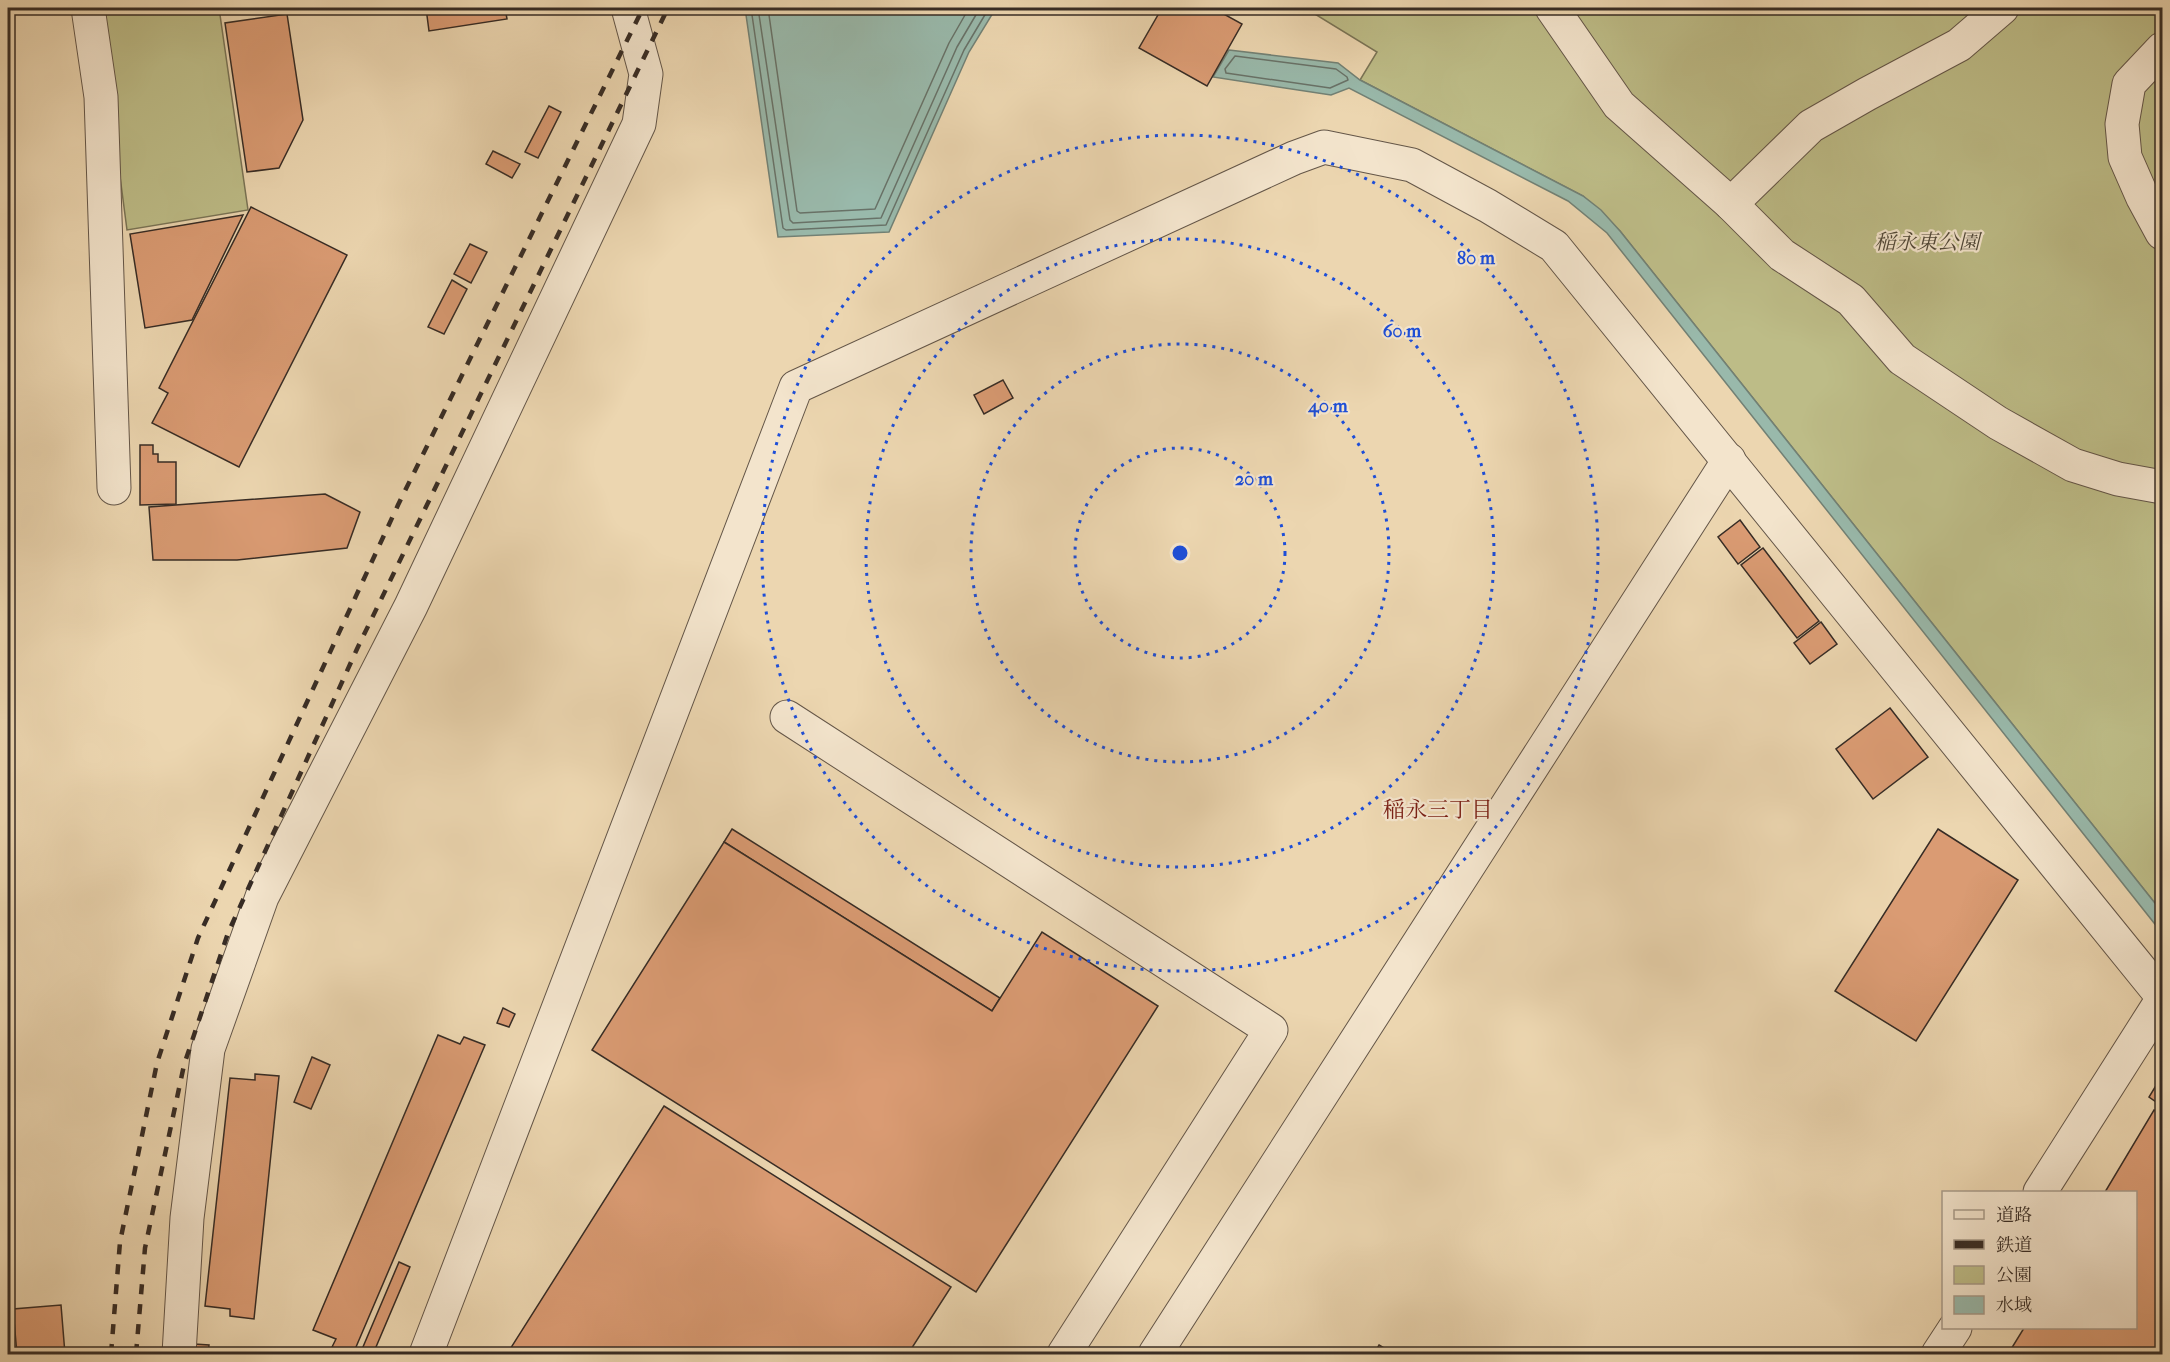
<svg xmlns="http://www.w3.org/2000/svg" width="2170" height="1362" font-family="'IM FELL French Canon','Noto Serif JP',serif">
	<rect width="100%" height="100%" fill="#ecd6b0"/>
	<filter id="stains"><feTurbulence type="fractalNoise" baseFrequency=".00333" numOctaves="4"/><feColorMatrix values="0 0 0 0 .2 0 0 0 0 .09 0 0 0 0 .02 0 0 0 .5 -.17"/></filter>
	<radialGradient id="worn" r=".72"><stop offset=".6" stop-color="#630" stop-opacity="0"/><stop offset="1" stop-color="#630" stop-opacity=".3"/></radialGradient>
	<g fill="#bdbc87" stroke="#7a7456" stroke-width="1.5">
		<path d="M98,8H219L248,210L127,230Z"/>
		<path d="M1305,8H2162V912L1620,231L1583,196L1360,80L1377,52Z"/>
	</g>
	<g fill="#99b9ab" stroke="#728175" stroke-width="1.5">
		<path d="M745,8H996L969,52L889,232L778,237Z"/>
		<path d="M1229,50L1338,63L1360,80L1583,196L1601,210L1620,231L2162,912V933L1607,233L1568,201L1349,88L1331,95L1213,77Z"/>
	</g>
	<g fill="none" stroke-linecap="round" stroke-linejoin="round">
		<g stroke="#687268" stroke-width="1.5">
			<path d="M751,8L783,228L786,230L886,225L964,50L989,8"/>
			<path d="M758,8L790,220L793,223L881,218L957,47L980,8"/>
			<path d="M768,8L797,211L800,213L875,209L949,43L969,8"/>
			<path d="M1235,56L1336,69L1347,77L1348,80L1330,88L1226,73L1225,69Z"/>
		</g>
	</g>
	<g fill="#da9b73" stroke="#372c25" stroke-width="1.5">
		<path d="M426,8H505L507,19L429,31Z"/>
		<path d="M1162,8H1213L1242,24L1207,86L1139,48Z"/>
		<path d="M287,14L303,120L279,168L247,172L225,23Z"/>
		<path d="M549,106L561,112L538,158L525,152Z"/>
		<path d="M493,151L520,164L512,178L486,164Z"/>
		<path d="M251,207L347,255L239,467L152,423L168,393L159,388Z"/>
		<path d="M243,215L192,320L145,328L130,234Z"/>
		<path d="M470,244L487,252L471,283L454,274Z"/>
		<path d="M452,280L467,289L444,334L428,327Z"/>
		<path d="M1003,380L1013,398L984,414L974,395Z"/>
		<path d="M140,445H153V454H158V462H176V504L140,505Z"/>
		<path d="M325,494L360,512L347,548L237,560H153L149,507Z"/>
		<path d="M1740,520L1760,547L1738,564L1718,537Z"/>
		<path d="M1763,548L1819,621L1797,638L1741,565Z"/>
		<path d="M1821,622L1837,644L1810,664L1794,643Z"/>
		<path d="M1890,708L1928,757L1873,799L1836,749Z"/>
		<path d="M732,829L1000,998L992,1011L724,842Z"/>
		<path d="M1938,829L2018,880L1916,1041L1835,991Z"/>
		<path d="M724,842L992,1011L1042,932L1158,1006L976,1292L592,1050Z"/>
		<path d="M503,1008L515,1014L509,1027L497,1023Z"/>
		<path d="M438,1035L460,1044L464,1037L485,1045L353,1354H351L332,1347L336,1339L313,1330Z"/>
		<path d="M312,1057L330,1065L311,1109L294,1102Z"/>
		<path d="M255,1074L279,1076L254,1319L230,1316V1309L205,1306L230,1078L255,1080Z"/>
		<path d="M2160,1079L2162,1080V1106L2149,1097Z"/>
		<path d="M664,1106L951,1287L908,1354H507Z"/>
		<path d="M2154,1110L2162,1115V1354H2008L2024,1328H2136V1192H2105Z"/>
		<path d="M399,1262L410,1267L373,1354H360Z"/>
		<path d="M61,1305L65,1354H17L13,1309Z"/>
		<path d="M194,1344L209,1345L208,1354H194Z"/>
		<path d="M1379,1345L1394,1354H1374Z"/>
		<path d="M215,1350L244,1352V1354H215Z"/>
	</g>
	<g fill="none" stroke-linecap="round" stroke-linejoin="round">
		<defs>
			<g id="minor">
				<path d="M88,8L101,97L114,488"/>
				<path d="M1552,8L1619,105L1731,204L1782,255L1851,300L1902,359L1998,423L2073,465L2118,479L2162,487"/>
				<path d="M2162,49L2129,84L2122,124L2125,157L2143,198L2162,233"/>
				<path d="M1731,204L1811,126L1867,94L1959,45L2002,8"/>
				<path d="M787,717L1271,1030L1064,1354"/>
				<path d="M2040,1192L2162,1000"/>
				<path d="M179,1354L187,1218L208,1049L262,897L411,606L639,124L646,74L628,8"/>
				<path d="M426,1354L796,387L1294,158L1324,147L1412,165L1488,206L1554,246L2162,996"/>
				<path d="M1155,1354L1729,460"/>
				<path d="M1938,1354L1955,1328"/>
			</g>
		</defs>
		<use href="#minor" stroke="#645648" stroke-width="35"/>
		<use href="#minor" stroke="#f3e4cc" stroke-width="33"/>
		<g stroke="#372c25" stroke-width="4.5" stroke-dasharray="10 10" stroke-linecap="butt">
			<path d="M111,1354L120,1242L157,1063L198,938L398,505L643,8"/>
			<path d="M136,1354L145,1248L184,1065L228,933L357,649L668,8"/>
		</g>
	</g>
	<g fill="none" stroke="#1d4ed8" stroke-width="3" stroke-dasharray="3 6">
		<circle cx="1180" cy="553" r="105"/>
		<circle cx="1180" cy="553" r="209"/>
		<circle cx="1180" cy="553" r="314"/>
		<circle cx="1180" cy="553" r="418"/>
	</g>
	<g text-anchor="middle" stroke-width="4.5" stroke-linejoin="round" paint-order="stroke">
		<g font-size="21" font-style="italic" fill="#524939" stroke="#f3e4cc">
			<text x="1927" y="249">稲永東公園</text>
		</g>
		<g font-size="22" fill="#7a1f14" stroke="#f3e4cc">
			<text x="1438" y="817">稲永三丁目</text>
		</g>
	</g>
	<circle cx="1180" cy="553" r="9" fill="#1d4ed8" stroke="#f3e4cc" stroke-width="3"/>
	<g font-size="18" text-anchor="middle" font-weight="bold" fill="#1d4ed8" stroke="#f3e4cc" stroke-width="4.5" stroke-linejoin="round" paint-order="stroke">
		<text x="1476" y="264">80 m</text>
		<text x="1402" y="337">60 m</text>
		<text x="1328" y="412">40 m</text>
		<text x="1254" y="485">20 m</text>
	</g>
	<rect width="2170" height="1362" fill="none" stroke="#ecd6b0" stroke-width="30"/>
	<rect x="9" y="9" width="2152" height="1344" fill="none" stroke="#372c25" stroke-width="3"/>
	<rect x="15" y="15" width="2140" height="1332" fill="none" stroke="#372c25" stroke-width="1.5"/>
	<rect x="1942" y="1191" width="195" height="138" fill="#f3e4cc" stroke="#a89a89" stroke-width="1.5"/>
	<rect x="1954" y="1210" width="30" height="9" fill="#f3e4cc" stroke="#a89a89" stroke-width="1.5"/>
	<text x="1996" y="1221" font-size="18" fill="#372c25">道路</text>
	<rect x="1954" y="1240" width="30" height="9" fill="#372c25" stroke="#a89a89" stroke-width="1.5"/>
	<text x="1996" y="1251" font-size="18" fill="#372c25">鉄道</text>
	<rect x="1954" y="1266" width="30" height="18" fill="#bdbc87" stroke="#a89a89" stroke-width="1.5"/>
	<text x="1996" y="1281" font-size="18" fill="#372c25">公園</text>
	<rect x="1954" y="1296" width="30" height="18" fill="#99b9ab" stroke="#a89a89" stroke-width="1.5"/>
	<text x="1996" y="1311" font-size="18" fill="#372c25">水域</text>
	<rect width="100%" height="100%" filter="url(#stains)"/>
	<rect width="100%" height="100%" fill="url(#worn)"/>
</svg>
